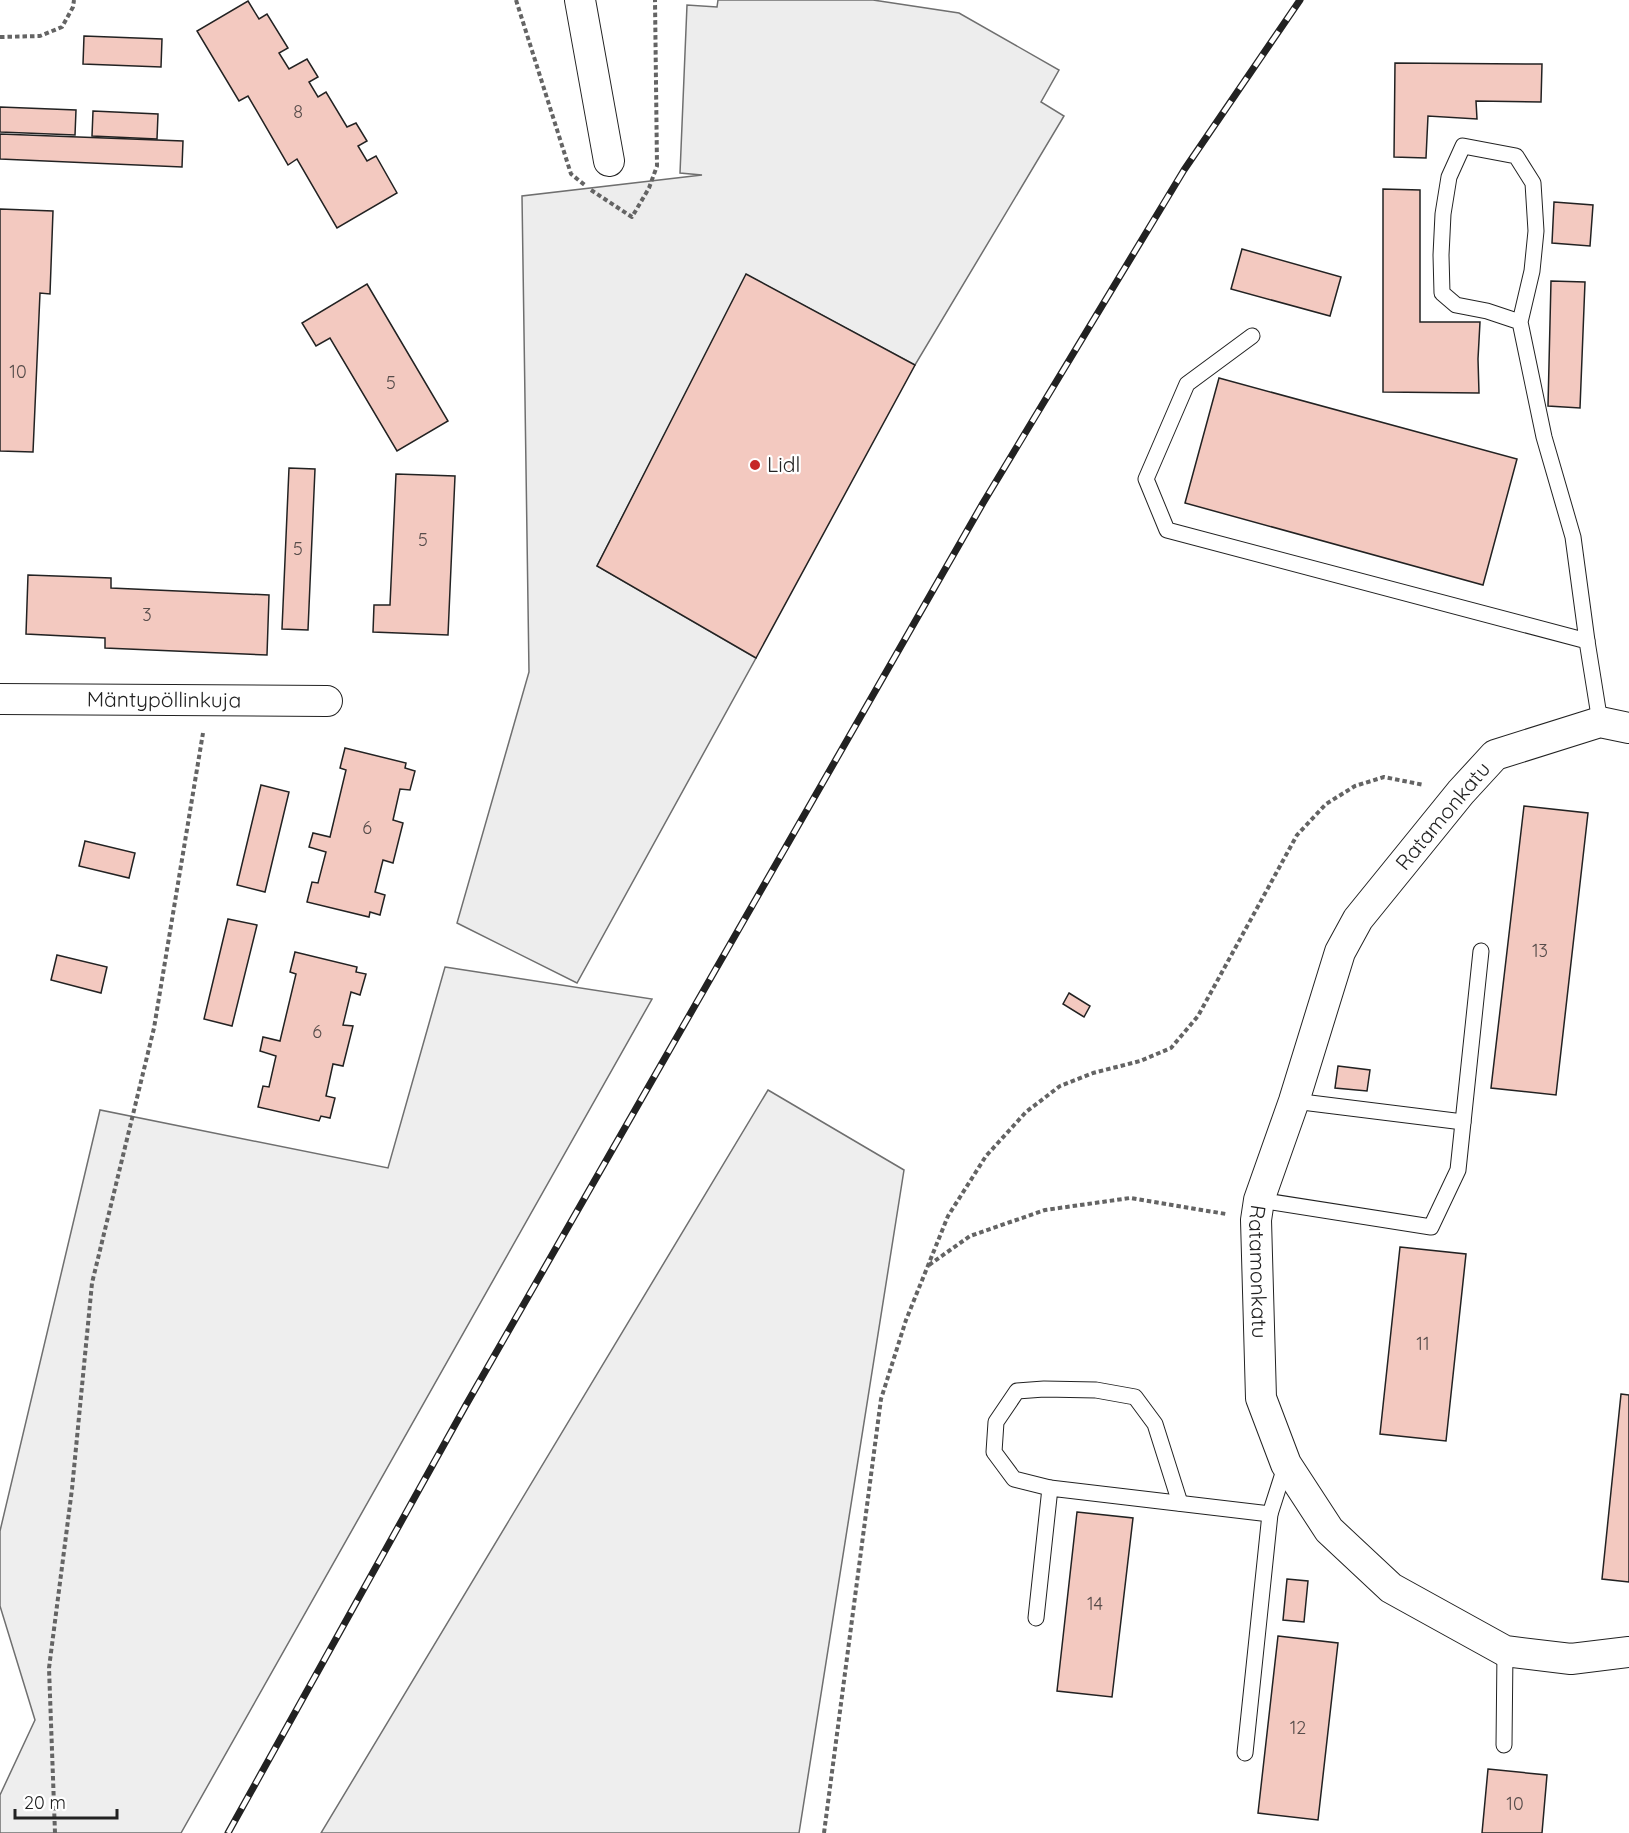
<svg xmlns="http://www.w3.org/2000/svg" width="1629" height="1833" font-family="Quicksand,sans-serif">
	<rect width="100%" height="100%" fill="#fff"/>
	<g fill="#eee" stroke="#6f6f6f" stroke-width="1.5">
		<path d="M445,967L652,999L181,1833H0V1795L35,1720L0,1606V1531L100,1110L388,1168Z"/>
		<path d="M768,1090L904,1170L799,1833H321Z"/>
	</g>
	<path fill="#ededed" stroke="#6f6f6f" stroke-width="1.5" d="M718,0H873L959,13L1059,70L1041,102L1064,116L915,365L747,275L597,566L756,658L577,983L457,923L529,672L522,196L702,175L680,173L687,5L717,7Z"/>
	<g fill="#f3c9c0" stroke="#222" stroke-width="1.5">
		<path d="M248,1L259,19L267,14L288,48L279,53L289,69L307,59L318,77L309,82L318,97L326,92L347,127L356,123L367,141L358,146L367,161L376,156L397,193L337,228L297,159L288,165L248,96L239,101L197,31Z"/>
		<path d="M84,36L162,39L161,67L83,64Z"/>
		<path d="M1395,63L1542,64L1541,102L1476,101L1477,119L1428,116L1426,158L1394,157Z"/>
		<path d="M0,107L76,110L75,135L0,132Z"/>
		<path d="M93,111L158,114L157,139L92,136Z"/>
		<path d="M0,134L183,141L182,167L0,159Z"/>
		<path d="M1383,189L1420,190V322H1480L1478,359L1479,393L1383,392Z"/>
		<path d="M1554,202L1593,205L1590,246L1552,243Z"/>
		<path d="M0,209L53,211L50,294L40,293L33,452L0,451Z"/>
		<path d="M1242,249L1341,277L1330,316L1231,289Z"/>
		<path d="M746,274L915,365L756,658L597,566Z"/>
		<path d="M1551,281L1585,282L1580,408L1548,406Z"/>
		<path d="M367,284L448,421L397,451L330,338L316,346L302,323Z"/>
		<path d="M1219,378L1517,459L1483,585L1185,503Z"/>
		<path d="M289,468L315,469L308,630L282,629Z"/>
		<path d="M396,474L455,476L448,635L373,632L374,605H390Z"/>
		<path d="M28,575L111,578V588L269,595L267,655L105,648V638L26,634Z"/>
		<path d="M345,748L406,763L405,768L415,771L410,790L400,789L393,820L403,823L393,863L383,860L375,892L385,895L380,915L370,912L369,917L307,902L312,882L318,883L326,852L309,847L313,833L330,837L346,770L340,768Z"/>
		<path d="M261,785L289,792L265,892L237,885Z"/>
		<path d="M1524,806L1588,813L1556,1095L1491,1088Z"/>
		<path d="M85,841L135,853L129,878L79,866Z"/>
		<path d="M228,919L257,925L232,1026L204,1019Z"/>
		<path d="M295,952L357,967L356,972L366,974L360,995L351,992L343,1025L353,1026L343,1066L333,1064L326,1096L335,1098L330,1118L321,1116L319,1121L258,1107L263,1086L269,1087L276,1056L260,1051L263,1037L280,1041L296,974L290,972Z"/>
		<path d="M57,955L107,967L101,993L51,980Z"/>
		<path d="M1069,993L1090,1006L1084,1017L1063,1004Z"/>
		<path d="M1338,1066L1370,1070L1367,1091L1335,1088Z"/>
		<path d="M1400,1247L1466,1254L1446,1441L1380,1434Z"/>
		<path d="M1621,1394L1629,1395V1582L1602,1579Z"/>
		<path d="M1077,1512L1133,1518L1112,1697L1057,1691Z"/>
		<path d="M1287,1579L1308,1581L1304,1622L1283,1620Z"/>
		<path d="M1278,1636L1338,1643L1318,1820L1258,1813Z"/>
		<path d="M1488,1769L1547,1775L1542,1833H1482Z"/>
	</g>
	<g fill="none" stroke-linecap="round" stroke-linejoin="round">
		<defs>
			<g id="lane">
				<path d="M1520,322L1532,271L1536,231L1533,183L1516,156L1463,146L1449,177L1443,214L1441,255L1442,293L1456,305L1487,311L1520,322L1544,437L1573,537L1587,641"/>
				<path d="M1252,336L1187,384L1146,479L1167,530L1587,641L1600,722"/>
				<path d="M1294,1101L1463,1122"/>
				<path d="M1259,1200L1431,1227L1458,1170L1481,951"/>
				<path d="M1050,1488L1014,1479L994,1452L996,1422L1017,1391L1044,1389L1096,1390L1135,1397L1155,1424L1180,1503"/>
				<path d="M1036,1618L1050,1488L1270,1514"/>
				<path d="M1504,1745L1505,1651"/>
				<path d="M1245,1753L1270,1514L1286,1464"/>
			</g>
			<g id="street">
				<path d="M580,0L609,161"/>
				<path id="s1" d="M0,699L327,701"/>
				<path id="s2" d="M1629,728L1600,722L1495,755L1461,792L1358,919L1340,952L1294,1101L1259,1200L1256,1220L1261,1398L1286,1464L1329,1530L1391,1588L1505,1651L1571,1659L1629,1652"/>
			</g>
		</defs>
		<use href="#lane" stroke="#222" stroke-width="17"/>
		<use href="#street" stroke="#222" stroke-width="32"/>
		<g stroke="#646464" stroke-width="4" stroke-dasharray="4.5 3" stroke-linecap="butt">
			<path d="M516,0L571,174L586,186"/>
			<path d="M0,37L40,36L62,27L73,7L74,0"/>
			<path d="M591,190L632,217L649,188L657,166L655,0"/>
			<path d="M929,1265L970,1236L1045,1210L1130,1198L1226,1214"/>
			<path d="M55,1833L49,1668L72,1489L92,1283L154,1028L203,733"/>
			<path d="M824,1833L881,1399L906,1320L948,1216L986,1156L1026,1112L1060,1086L1093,1073L1140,1061L1171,1048L1198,1016L1297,835L1326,804L1355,786L1384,777L1424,785"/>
		</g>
		<use href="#lane" stroke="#fff" stroke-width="15"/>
		<use href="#street" stroke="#fff" stroke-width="30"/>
		<defs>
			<path id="rail" d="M228,1833L466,1405L983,503L1184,170L1300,0"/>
		</defs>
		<use href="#rail" stroke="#222" stroke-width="7"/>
		<use href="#rail" stroke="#fff" stroke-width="4.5" stroke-dasharray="14" stroke-linecap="butt"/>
	</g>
	<circle fill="#c62828" stroke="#fff" stroke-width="2" cx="755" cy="465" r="6"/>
	<g text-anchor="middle" stroke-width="4.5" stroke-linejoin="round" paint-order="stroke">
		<g font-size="18" fill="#564c4a">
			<text x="298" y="118">8</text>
			<text x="18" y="378">10</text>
			<text x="391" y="389">5</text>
			<text x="423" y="546">5</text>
			<text x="298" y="555">5</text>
			<text x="147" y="621">3</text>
			<text x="367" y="834">6</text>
			<text x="1540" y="957">13</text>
			<text x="317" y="1038">6</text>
			<text x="1423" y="1350">11</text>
			<text x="1095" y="1610">14</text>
			<text x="1298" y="1734">12</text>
			<text x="1515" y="1810">10</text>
		</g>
		<g font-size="21" fill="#222" stroke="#fff" text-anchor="start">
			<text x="767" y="472">Lidl</text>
		</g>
		<g font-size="21" fill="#222" stroke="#fff">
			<text dy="7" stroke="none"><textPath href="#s1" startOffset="164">Mäntypöllinkuja</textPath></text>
			<text transform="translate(1443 816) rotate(-50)" y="7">Ratamonkatu</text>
			<text dy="7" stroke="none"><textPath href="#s2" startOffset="724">Ratamonkatu</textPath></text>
		</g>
	</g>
	<path d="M15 1809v9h102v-9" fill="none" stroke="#222222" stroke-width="3"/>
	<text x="24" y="1809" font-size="18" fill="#222222" stroke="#ffffff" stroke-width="4.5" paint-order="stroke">20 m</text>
</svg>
